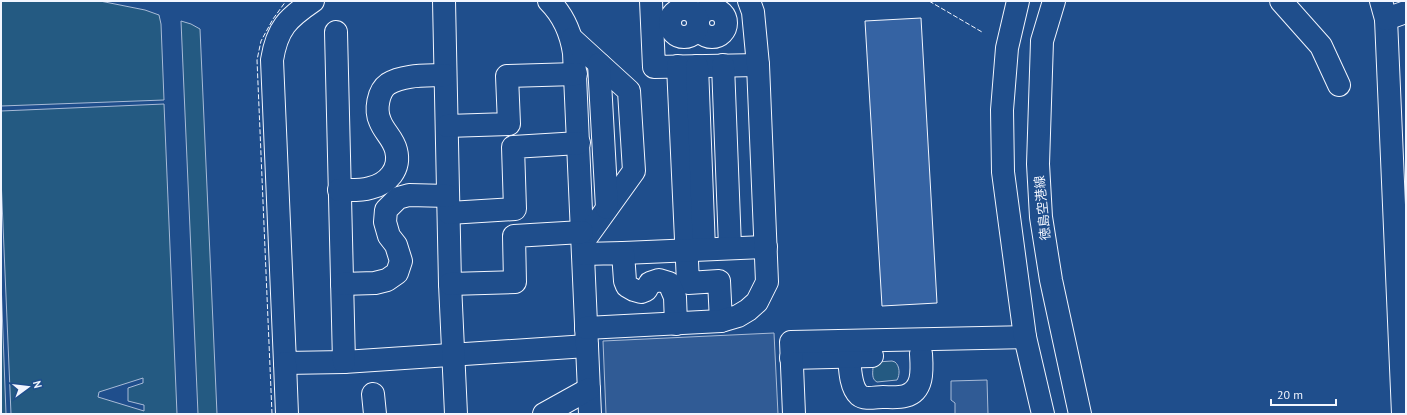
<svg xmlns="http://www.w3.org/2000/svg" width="1407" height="415" font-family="'PT Sans','Noto Sans JP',sans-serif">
	<rect width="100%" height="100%" fill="#1f4e8c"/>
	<g fill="#245a82" stroke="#a8bbd7" fill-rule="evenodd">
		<path d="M1,1H100L145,10L159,15L161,24L164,100L1,106Z"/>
		<path d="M181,21L191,24L200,29L217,414H198Z"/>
		<path d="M164,104L177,414H11L1,178V111ZM143,378V383L128,388V401L144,405V411L98,397L99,392Z"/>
		<path d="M1,281L6,414H1Z"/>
		<path d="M892,361L895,362C900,366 900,375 897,380L877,382C871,379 873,372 873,366L877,362Z"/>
	</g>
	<g fill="#305b95" stroke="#a8bbd7">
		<path d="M774,333L778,414H606L603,341Z"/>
		<path d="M987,380L988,414H955V403L951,400V381Z"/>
	</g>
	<path fill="#3563a3" stroke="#f2f6ff" d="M921,18L937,303L882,306L865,21Z"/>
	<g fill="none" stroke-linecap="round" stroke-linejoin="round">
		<defs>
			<g id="minor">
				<path d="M313,1C288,18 277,28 272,60L285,363L344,362L587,346"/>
				<path d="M444,1L450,284L456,414"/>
				<path d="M549,1C564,16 571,33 574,53L590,414"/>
				<path d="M651,1L654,67L758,65"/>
				<path d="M1281,1L1321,46L1339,85"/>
				<path d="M1381,1L1386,19L1403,414"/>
				<circle cx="712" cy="23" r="14"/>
				<circle cx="684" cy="23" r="14"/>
				<path d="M1386,19L1406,12"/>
				<path d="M336,32L344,362"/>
				<path d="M572,39L629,91L634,171L583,242"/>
				<path d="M599,64L607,208"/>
				<path d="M723,65L730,247"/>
				<path d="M678,66L688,283L719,281L721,321"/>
				<path d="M697,66L704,249"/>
				<path d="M447,126L509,124L507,76L576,74"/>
				<path d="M339,190C349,190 360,191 370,188C388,184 401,169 396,150C393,138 384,132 380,121C375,110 378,91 388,84C404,74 428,76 445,75"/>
				<path d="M449,213L515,209L513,147L579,143"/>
				<path d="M623,253L766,247"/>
				<path d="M583,254L623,253L625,281L627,286L634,290L641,292L646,290L650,283L659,280L669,283L675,297L676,324"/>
				<path d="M342,284L375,283L387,280L397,273L401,261L396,245L389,236L385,222L386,210L398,198L409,195L448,196"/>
				<path d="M450,284L515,282L514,236L582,232"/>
				<path d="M586,328L721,321L738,316L748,310L757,302L767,282L758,65L753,12L749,1"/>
				<path d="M849,356C850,367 850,387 859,395C865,400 876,397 883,397C890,397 898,398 905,396C924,391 922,369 921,354"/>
				<path d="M791,358L872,356"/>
				<path d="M285,363L287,414"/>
				<path d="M373,394L375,414"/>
				<path d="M544,414L589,389"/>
				<path d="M794,414L791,342L1025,337"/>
			</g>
			<g id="major">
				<path d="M1018,1L1007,48L1002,110L1003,172L1025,337L1043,414"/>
				<path d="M1054,1L1042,41L1038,164L1041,217L1051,280L1080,414"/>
			</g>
		</defs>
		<use href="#minor" stroke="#f2f6ff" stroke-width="24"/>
		<use href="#major" stroke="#f2f6ff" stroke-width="24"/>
		<use href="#minor" stroke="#1f4e8c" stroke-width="22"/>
		<use href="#major" stroke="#1f4e8c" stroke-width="22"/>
		<g stroke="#f2f6ff" stroke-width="1" stroke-dasharray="5 2" stroke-linecap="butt">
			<path d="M929,1L982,32"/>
			<path d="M272,414L257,60L261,41L273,19L286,1"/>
		</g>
	</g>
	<g text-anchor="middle" stroke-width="3" stroke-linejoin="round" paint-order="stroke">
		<g font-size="13" fill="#f2f6ff" stroke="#1f4e8c">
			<text transform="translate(1042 208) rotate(-96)" y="5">徳島空港線</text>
		</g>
	</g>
	<rect width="1407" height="415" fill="none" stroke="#f2f6ff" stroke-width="4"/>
	<g transform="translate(28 387) rotate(75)" stroke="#1f4e8c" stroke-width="3" paint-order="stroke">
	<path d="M0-3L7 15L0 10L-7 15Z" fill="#f2f6ff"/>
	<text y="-6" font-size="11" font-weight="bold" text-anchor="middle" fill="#f2f6ff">N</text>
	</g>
	<path d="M1271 399v6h65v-6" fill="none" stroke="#f2f6ff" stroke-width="2"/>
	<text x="1277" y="399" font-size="12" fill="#f2f6ff" stroke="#1f4e8c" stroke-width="3" paint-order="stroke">20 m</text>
</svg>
